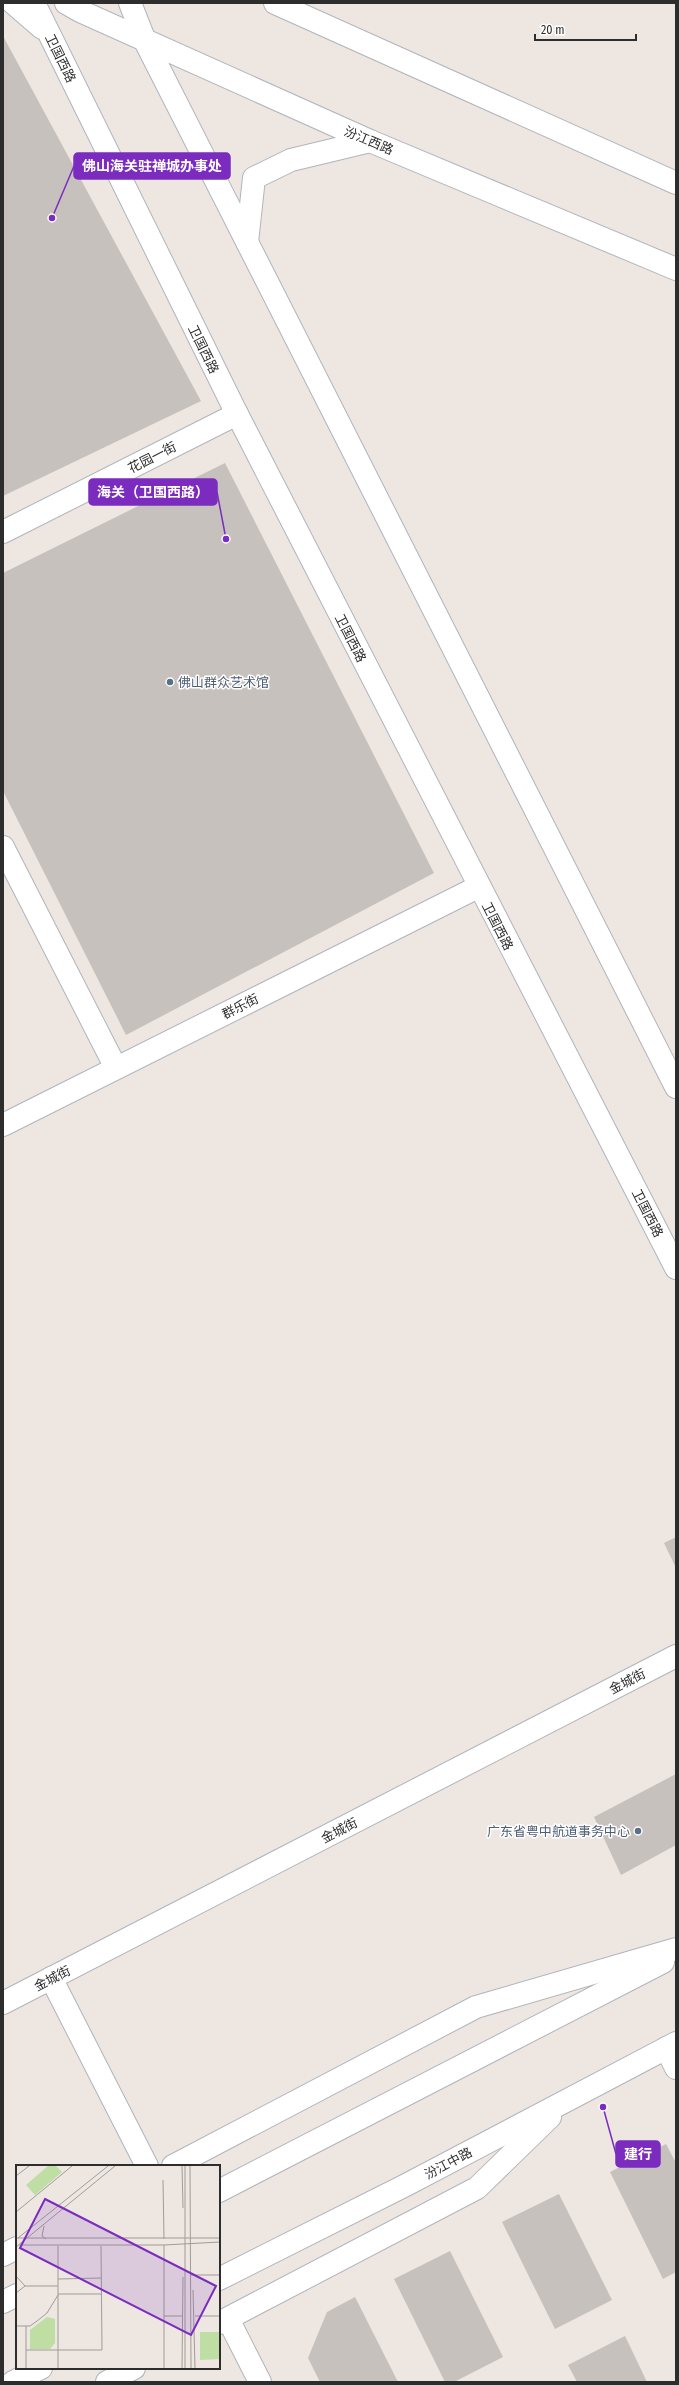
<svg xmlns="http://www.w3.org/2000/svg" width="679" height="2385" font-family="'Fira Sans Condensed','Noto Sans SC',sans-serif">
	<rect width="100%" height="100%" fill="#ede6e1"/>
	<g fill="#c6c1bc">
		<path d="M3,36L201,401L3,496Z"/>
		<path d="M225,463L434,873L126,1035L3,791V573Z"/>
		<path d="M676,1537V1568L664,1543Z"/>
		<path d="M676,1774V1845L621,1875L594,1817Z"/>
		<path d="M666,2144L676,2163V2272L663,2279L610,2172Z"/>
		<path d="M559,2194L612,2300L555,2329L502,2222Z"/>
		<path d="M450,2251L503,2357L454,2382H445L394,2279Z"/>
		<path d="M355,2297L398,2382H320L308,2358L327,2312Z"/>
		<path d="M625,2336L647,2382H577L568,2365Z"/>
	</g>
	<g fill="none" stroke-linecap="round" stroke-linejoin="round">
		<defs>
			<g id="minor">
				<path d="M3,847L116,1068"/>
				<path d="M3,1125L478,887"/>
				<path d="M51,1978L147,2166"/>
				<path d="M3,2003L676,1656"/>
				<path d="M666,2048L676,2068"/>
			</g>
			<g id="tertiary">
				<path d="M3,532L237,414"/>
				<path d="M228,2319L260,2382"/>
			</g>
			<g id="secondary">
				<path d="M13,3L42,28"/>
				<path d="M34,3L237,414L676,1268"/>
				<path d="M66,3L80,11L370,141L676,269"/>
				<path d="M130,3L145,41L676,1087"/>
				<path d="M275,3L676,183"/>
				<path d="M247,242L254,178L291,160L370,141"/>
				<path d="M173,2166L476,2007L676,1949"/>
				<path d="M219,2191L663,1962"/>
				<path d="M3,2255L17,2248"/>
				<path d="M219,2279L406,2185L676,2043"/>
				<path d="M3,2302L17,2295"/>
				<path d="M219,2323L477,2188L550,2117"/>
				<path d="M13,2382L41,2368"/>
				<path d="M107,2382L134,2368"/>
			</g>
		</defs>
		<use href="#minor" stroke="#b1b4bc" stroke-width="24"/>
		<use href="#tertiary" stroke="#b1b4bc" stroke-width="24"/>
		<use href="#secondary" stroke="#b1b4bc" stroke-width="24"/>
		<use href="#minor" stroke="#fff" stroke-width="22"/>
		<use href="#tertiary" stroke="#fff" stroke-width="22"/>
		<use href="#secondary" stroke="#fff" stroke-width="22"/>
	</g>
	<g fill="#5c6f8a" stroke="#fff" stroke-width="1.5">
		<circle cx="170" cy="682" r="4"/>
		<circle cx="638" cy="1831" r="4"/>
	</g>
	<g text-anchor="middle" stroke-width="3" stroke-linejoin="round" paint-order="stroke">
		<g font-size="13" fill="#2d2d2d" stroke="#fff">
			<text transform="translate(61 58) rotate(64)" y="5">卫国西路</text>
			<text transform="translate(369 140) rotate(23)" y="5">汾江西路</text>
			<text transform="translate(204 349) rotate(64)" y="5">卫国西路</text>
			<text transform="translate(152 457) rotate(-27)" y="5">花园一街</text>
			<text transform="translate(351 638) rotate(63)" y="5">卫国西路</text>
			<text transform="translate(498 926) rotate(63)" y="5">卫国西路</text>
			<text transform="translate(240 1006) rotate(-27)" y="5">群乐街</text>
			<text transform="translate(648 1213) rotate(63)" y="5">卫国西路</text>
			<text transform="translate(627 1681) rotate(-27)" y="5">金城街</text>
			<text transform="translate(339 1830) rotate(-27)" y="5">金城街</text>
			<text transform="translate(52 1978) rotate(-27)" y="5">金城街</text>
			<text transform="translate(448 2163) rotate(-28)" y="5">汾江中路</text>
		</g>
		<g font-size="13" fill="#4e5e75" stroke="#fff" text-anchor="start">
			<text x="178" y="687">佛山群众艺术馆</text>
			<text x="630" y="1836" text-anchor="end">广东省粤中航道事务中心</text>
		</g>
	</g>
	<g transform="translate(16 2165)">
		<rect width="204" height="204" fill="#ede6e1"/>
		<path d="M32,1H40L46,7L19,30L10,20ZM31,152L39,154V178L34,184H14V165ZM184,167H204V194L184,195Z" fill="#bedea3"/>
		<path fill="none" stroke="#a09c99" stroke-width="1" d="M166,1L167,43M169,1V203M174,1L175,203M0,11L13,1M147,15L148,74M0,47L56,1M28,61L26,71L30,74M0,73H204M2,73L92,1M3,80H148L204,77M148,80V203M0,82L99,1M175,110H204M0,111L9,121M42,114L85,113M177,125L179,203M0,128L9,121H42M42,129H85M148,151H166M179,151H204M0,161H14L21,156L31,148L42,130M10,161V203M10,185H86L85,81M42,203V81M166,203L167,112"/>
		<path fill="#7b2cbf" fill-opacity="0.15" stroke="#7b2cbf" stroke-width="2" d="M29,34L200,121L175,170L4,83Z"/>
		<rect width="204" height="204" fill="none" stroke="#2d2d2d" stroke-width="2"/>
	</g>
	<path fill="none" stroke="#7b2cbf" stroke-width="1.5" d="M52 218L74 166M226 539L217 492M603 2107L616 2154"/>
	<g fill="#7b2cbf" stroke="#fff" stroke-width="1.5">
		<circle cx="52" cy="218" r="4"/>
		<circle cx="226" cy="539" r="4"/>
		<circle cx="603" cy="2107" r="4"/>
	</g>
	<g fill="#7b2cbf" stroke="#7b2cbf" stroke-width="1.5">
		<rect x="74" y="153" width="156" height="26" rx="4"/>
		<rect x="89" y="479" width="128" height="26" rx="4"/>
		<rect x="616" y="2141" width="44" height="26" rx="4"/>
	</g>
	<g font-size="14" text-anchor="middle" font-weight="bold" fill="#fff">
		<text x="152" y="171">佛山海关驻禅城办事处</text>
		<text x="153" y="497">海关（卫国西路）</text>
		<text x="638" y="2159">建行</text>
	</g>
	<rect width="679" height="2385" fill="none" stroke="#2d2d2d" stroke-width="8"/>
	<path d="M535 34v6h101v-6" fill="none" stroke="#2d2d2d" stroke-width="2"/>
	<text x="541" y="34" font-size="12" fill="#2d2d2d" stroke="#ffffff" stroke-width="3" paint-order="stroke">20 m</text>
</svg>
